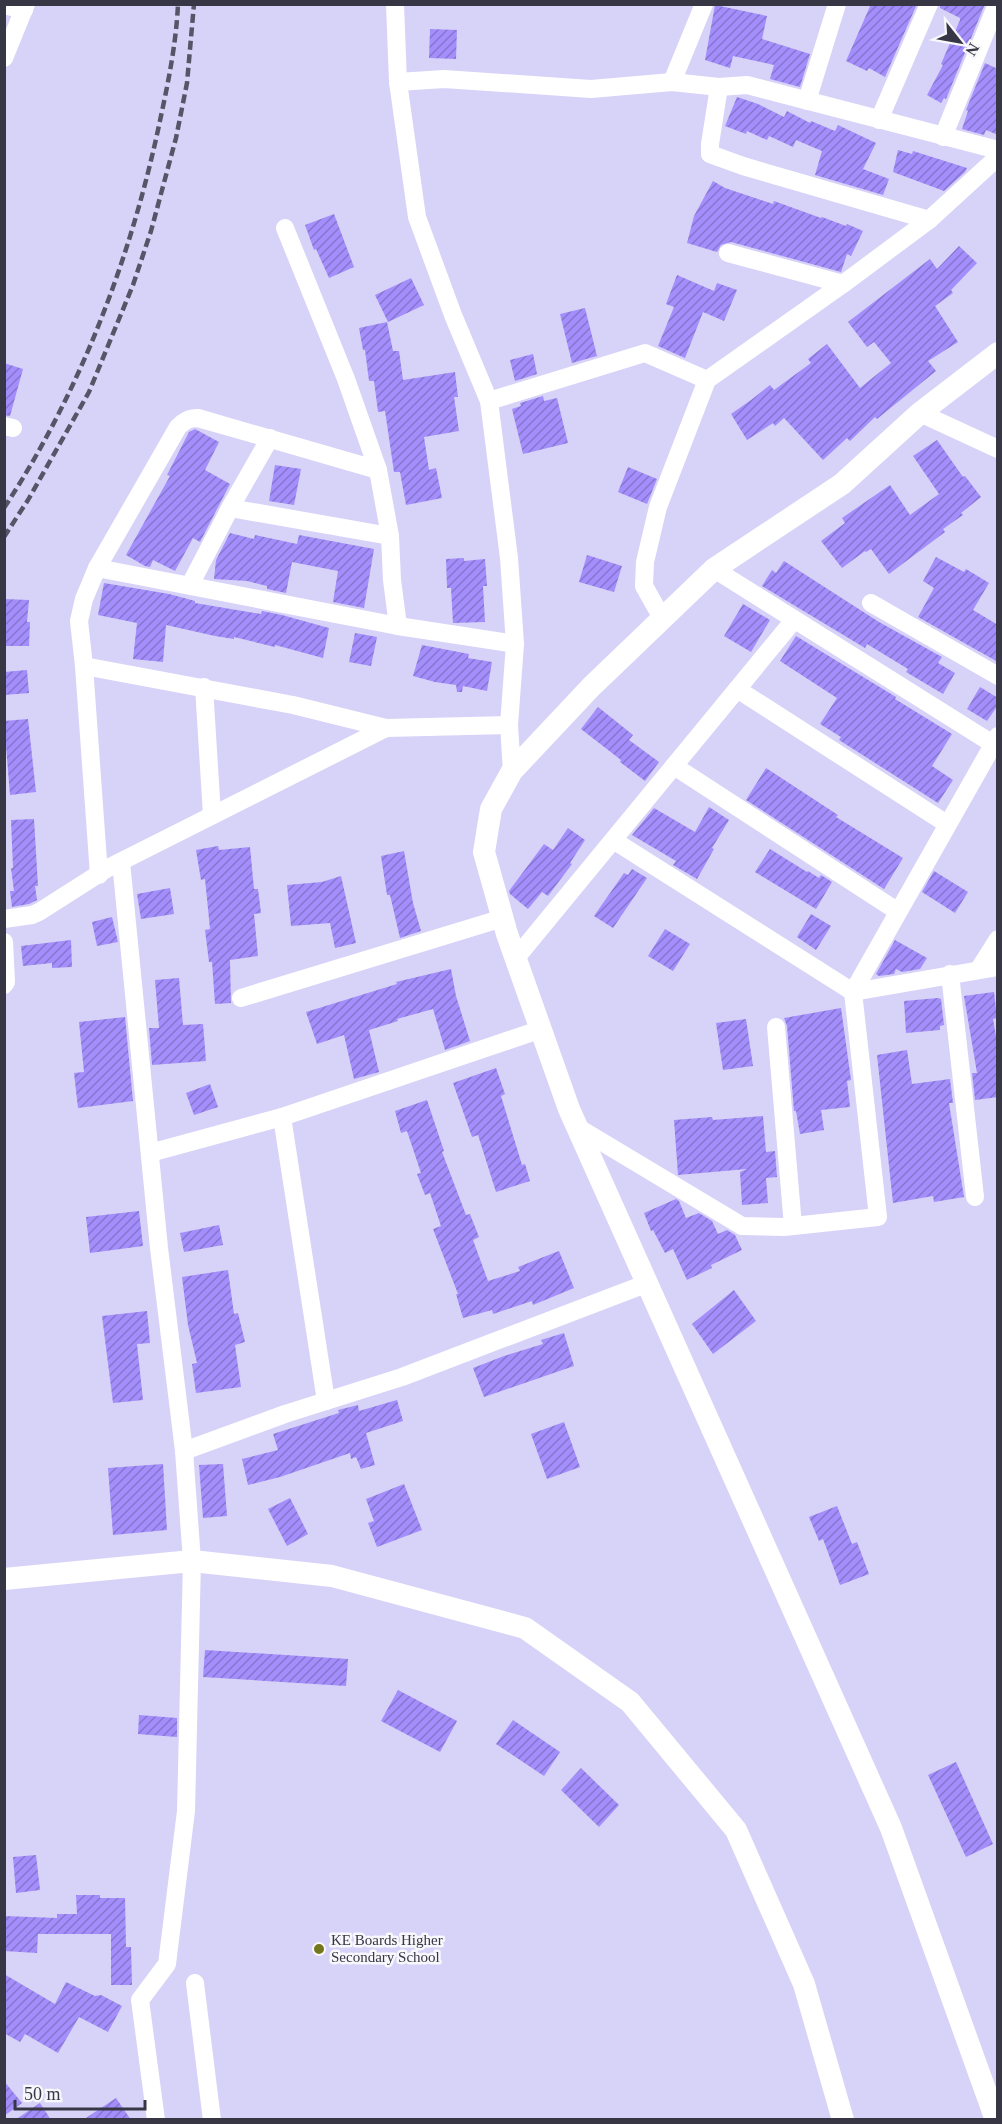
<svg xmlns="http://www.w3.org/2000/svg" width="1002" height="2124" font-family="Georgia,serif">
	<defs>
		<pattern id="building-hatch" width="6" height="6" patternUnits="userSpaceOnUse" patternTransform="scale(1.5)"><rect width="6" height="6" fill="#a38efc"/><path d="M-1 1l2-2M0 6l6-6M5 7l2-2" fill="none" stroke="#8675ce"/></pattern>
	</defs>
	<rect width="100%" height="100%" fill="#d7d2f8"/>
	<g fill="url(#building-hatch)">
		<path d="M871,4H917L885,77L869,68L867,71L846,61Z"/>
		<path d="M940,4H985L946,99L944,98L941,103L927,95L943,65L941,64L960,20V18L940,8Z"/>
		<path d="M715,5L767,16L762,39L810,54L800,87L770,79L774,65L733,56L730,68L705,60Z"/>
		<path d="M430,29L457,30L456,59L429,58Z"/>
		<path d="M985,63L998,69V135L986,130L984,135L962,129L968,111L966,110Z"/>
		<path d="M737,97L758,104L784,117L787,111L810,123L811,121L835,131L838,125L876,143L863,169L889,179L883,195L815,175L822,151L796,140L793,147L769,136L767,140L747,131L746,134L725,126Z"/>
		<path d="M898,150L912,154L913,151L967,168L965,172L944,191L893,172Z"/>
		<path d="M713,181L725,188L773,204L774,201L821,218L822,217L846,226L847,224L863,231L851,256L847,254L841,272L731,242L721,245L717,252L687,243L694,216Z"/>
		<path d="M334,214L354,267L329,278L316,249L314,250L305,225Z"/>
		<path d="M959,246L977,263L951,290L953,293L935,306L958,342L928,361L936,371L877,419L875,417L850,441L847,438L823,460L784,418L775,426L773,423L747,440L731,414L751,400L770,385L774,390L811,363L808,359L827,344L860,388L891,363L874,342L867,347L848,322L930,259L937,269Z"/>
		<path d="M677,275L714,291L717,283L737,290L724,321L703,312L685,358L658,346L674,307L666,304Z"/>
		<path d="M411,278L424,305L388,322L375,295Z"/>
		<path d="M585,308L597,356L572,363L560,314Z"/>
		<path d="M387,322L393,351H399L403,380L455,372L458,397H454L459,431L424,437L429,470L436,468L442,498L406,505L400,472H394L385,411L378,412L374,381H369L365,350H363L359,328Z"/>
		<path d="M533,354L537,374L515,381L510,360Z"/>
		<path d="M4,363L23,369L10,416L4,415Z"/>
		<path d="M543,396L544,401L557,398L568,443L523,454L512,409L521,406L520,403Z"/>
		<path d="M195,429L219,442L205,470L230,484L200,542L193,538L175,571L153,560L150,567L145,566L126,555L170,476L167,475L189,432Z"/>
		<path d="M937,440L963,477L965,476L981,497L961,513L963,515L943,529L945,532L889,574L871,549L866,552L865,551L842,568L821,541L845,523L842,518L890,485L910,515L939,494L913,456Z"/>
		<path d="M275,465L301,469L294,505L269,501Z"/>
		<path d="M628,467L657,479L647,504L618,492Z"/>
		<path d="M230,533L254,539L255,535L297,544L299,535L374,549L364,608L333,602L338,571L292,562L286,593L267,589V586L247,581L214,579L216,560Z"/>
		<path d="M587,555L622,566L614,592L579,582Z"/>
		<path d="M936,557L964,572L966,569L989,583L973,610L998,625V662L918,617L934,588L923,581Z"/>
		<path d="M464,558V561L485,559L487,586H483L485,622L453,623L451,588H447L446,559Z"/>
		<path d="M784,561L879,622L942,657L938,663L955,673L943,694L906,672L908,669L867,644L865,648L762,586L772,570L776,573Z"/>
		<path d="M104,583L169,594L195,601V603L261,614L262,611L282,615L329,628L323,658L275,645V647L234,637V639L215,636L166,625L163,662L133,659L137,623L98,615Z"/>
		<path d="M4,599L29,600L27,622H30L29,646H4Z"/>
		<path d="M743,604L770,620L751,652L724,636Z"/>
		<path d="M355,633L377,637L371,666L349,662Z"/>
		<path d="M796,636L896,697L895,699L952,734L932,766L953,780L938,803L839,740L841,737L820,724L837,698L780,661Z"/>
		<path d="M422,645L469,654L468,658L492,662L487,691L463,686L462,692H457L456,685L435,682L413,676Z"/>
		<path d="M27,670L29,693L4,695V672Z"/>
		<path d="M980,687L998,698V705L987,721L967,709Z"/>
		<path d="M598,707L633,735L629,740L659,762L645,781L620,762L621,760L581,729Z"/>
		<path d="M28,719L36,792L10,795L4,721Z"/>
		<path d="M766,768L838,815L836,817L903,858L884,889L746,800Z"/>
		<path d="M709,807L729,820L712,848L714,849L697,879L673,865L676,861L632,835L654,808L695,832Z"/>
		<path d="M34,819L38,886H35L37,900L29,904L12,907L10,891H14L11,868H13L11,820Z"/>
		<path d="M568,828L585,840L570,863L572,864L548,896L542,892L528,909L510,894L509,891L544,844L553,850Z"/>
		<path d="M218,846L219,850L250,847L254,889H258L261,913L254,914L258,956L230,960L231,1003L215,1004L212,962H209L205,930L210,929L205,879L201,880L196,850Z"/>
		<path d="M770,849L807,872L808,871L819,878L821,875L832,882L816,909L755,872Z"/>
		<path d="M404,851L413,903L421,931L400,938L390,895H387L381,856Z"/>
		<path d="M632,869L647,878L613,928L594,916L624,873L628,875Z"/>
		<path d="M934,871L968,892L955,913L922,892Z"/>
		<path d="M341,876L356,943L335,948L330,923L291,926L287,885L322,882Z"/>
		<path d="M170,888L174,914L141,919L137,894Z"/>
		<path d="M811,914L831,926L816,950L797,937Z"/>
		<path d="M112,917L118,942L97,946L92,922Z"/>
		<path d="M665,929L690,944L673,971L648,956Z"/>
		<path d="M71,940L72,967L52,968V963L23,966L21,946Z"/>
		<path d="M895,940L927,958L920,969L902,972L896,969L894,974L879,976L876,974Z"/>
		<path d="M451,969L456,996L470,1041L445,1050L433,1009L397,1019L398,1021L369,1030L379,1072L354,1079L344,1035L317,1044L306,1012L397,984L396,982Z"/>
		<path d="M179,978L183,1025L203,1024L206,1061L152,1065L149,1028H159L155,980Z"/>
		<path d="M994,992L997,1018L993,1019L998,1048V1097L975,1100L972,1073H977L964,996Z"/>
		<path d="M938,998L941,999L944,1025L940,1026V1030L906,1033L904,1001Z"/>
		<path d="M841,1008L851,1080L847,1081L850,1107L821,1110L824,1130L800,1134L796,1111H794L787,1026L784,1018Z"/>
		<path d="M125,1017L133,1101L78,1108L74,1073L84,1072L79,1022Z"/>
		<path d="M746,1019L753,1066L723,1070L716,1023Z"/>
		<path d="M907,1050L912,1084L950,1079L953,1103H949L964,1197L934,1202L933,1196L893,1203L877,1055Z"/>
		<path d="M496,1068L505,1094L501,1096L522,1165L525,1164L530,1181L496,1192L478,1135L472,1137L453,1083Z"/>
		<path d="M210,1084L218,1107L194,1115L186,1093Z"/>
		<path d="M427,1100L444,1151L442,1152L466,1215L470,1214L479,1237L473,1240L488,1281L520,1271L518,1267L559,1251L574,1288L533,1305L532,1301L493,1314L492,1310L463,1318L456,1294H458L433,1229L441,1226L430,1193L425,1195L417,1174L421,1173L407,1131L401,1133L395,1111Z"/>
		<path d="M763,1116L766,1152L775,1151L777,1177L766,1178L768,1203L742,1205L740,1172L747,1169L678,1175L674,1120L712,1117L713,1120Z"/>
		<path d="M676,1199L679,1201L686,1218L699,1213L712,1221L718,1234L727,1230L735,1235L742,1250L711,1265L712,1268L687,1280L673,1249L665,1253L653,1230L651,1231L644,1213Z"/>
		<path d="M139,1211L143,1246L90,1253L86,1217Z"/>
		<path d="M219,1225L223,1245L184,1252L180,1233Z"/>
		<path d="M228,1270L234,1314L238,1313L245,1342L235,1345L241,1387L196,1393L192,1364L197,1363L188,1325L182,1277Z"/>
		<path d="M734,1290L756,1321L713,1354L692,1324Z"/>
		<path d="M147,1311L150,1343L137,1344L143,1400L113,1403L102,1316Z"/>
		<path d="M564,1333L574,1366L484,1397L473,1368L504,1356L543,1344L541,1340Z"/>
		<path d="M397,1400L403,1421L366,1433L375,1465L361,1469L356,1457L351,1459L350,1453L280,1477L248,1485L242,1459L278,1450L273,1434L339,1413L338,1410L358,1405L359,1411Z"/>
		<path d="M564,1422L580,1467L547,1479L531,1434Z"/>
		<path d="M163,1464L167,1530L113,1535L108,1468Z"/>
		<path d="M223,1464L227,1516L203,1518L199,1465Z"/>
		<path d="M404,1484L422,1530L377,1547L368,1523L374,1521L366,1499Z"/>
		<path d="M290,1498L308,1534L287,1546L268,1509Z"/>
		<path d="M837,1506L852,1544L857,1542L869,1574L840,1585L823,1539L819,1541L809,1517Z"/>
		<path d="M205,1650L348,1659L346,1686L203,1677Z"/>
		<path d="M398,1690L457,1721L440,1752L381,1721Z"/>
		<path d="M139,1715L177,1718V1737L138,1734Z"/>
		<path d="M513,1720L560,1752L544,1776L496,1744Z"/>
		<path d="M956,1762L993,1844L966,1857L928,1775Z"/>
		<path d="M581,1768L619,1805L599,1827L561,1790Z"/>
		<path d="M36,1855L40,1890L16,1893L13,1857Z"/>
		<path d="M76,1895H100V1898H125L126,1947H131L132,1985H111V1934H38L37,1953L4,1951V1916L57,1918V1914H77Z"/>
		<path d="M4,1974L55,2004L66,1982L95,1996L101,1995L122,2006L108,2032L79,2017L58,2053L25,2034L20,2042L4,2033Z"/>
		<path d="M4,2081L22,2103L4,2116Z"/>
		<path d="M116,2098L131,2120H83Z"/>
		<path d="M40,2103L51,2120H15Z"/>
	</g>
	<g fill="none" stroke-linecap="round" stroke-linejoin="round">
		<g stroke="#fff" stroke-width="18">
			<path d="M395,4L398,82L417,217L453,315L489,401L509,558L515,644L509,725L512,771"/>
			<path d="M4,5L24,10"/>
			<path d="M4,58L26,4"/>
			<path d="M398,82L444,79L591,89L672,82L719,87L747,85L998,150"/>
			<path d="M672,82L704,4"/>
			<path d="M719,87L710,144V154L743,166L929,220"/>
			<path d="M807,101L837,4"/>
			<path d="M879,120L929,4"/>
			<path d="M943,137L997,4"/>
			<path d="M728,253L843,284"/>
			<path d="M489,401L645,353L707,380"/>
			<path d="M920,413L998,449"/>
			<path d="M4,426L13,428"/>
			<path d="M378,470L390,536L392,580L398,626"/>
			<path d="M230,508L390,536"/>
			<path d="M97,568L398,626L515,644"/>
			<path d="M714,569L993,744"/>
			<path d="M190,585L230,508L270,438"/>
			<path d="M871,603L998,676"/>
			<path d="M662,618L644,586L645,562L658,507L707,380L843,284L929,220L998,157"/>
			<path d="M84,666L79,621L84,599L97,568L178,427C184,421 189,418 198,418L378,470L346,379L285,228"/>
			<path d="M204,687L212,815"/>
			<path d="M737,689L947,824"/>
			<path d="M674,766L897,911"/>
			<path d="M613,840L853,992L998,967"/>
			<path d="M121,862L159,1248L184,1451L192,1561L186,1811L167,1964L140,2000L156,2120"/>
			<path d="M99,875L84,666L293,705L386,728L509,725"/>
			<path d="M4,919L32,915L39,912L108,868L386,728"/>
			<path d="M4,942L6,982L4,985"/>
			<path d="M516,958L794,620"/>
			<path d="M979,969L998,939"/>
			<path d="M950,974L975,1197"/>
			<path d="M241,998L503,918"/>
			<path d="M776,1027L793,1226"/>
			<path d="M282,1117L326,1401"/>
			<path d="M577,1127L742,1226L784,1227L878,1217L853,992L998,736"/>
			<path d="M150,1153L282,1117L542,1029"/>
			<path d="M184,1451L285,1414L402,1377L648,1283"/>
			<path d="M195,1983L212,2120"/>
		</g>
		<g stroke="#fff" stroke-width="22">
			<path d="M4,1579L192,1561L332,1576L525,1628L630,1702L736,1830L804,1984L843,2120"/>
			<path d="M996,2120L891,1828L569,1109L507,934L484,852L491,809L512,771L591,687L714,569L842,484L920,413L998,353"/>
		</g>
		<g stroke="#565467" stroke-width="4.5" stroke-dasharray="9 4.5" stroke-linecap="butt">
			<path d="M4,508C79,394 129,263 158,130C167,88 176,47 178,4"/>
			<path d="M4,537L28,500L89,392L133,285L151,231L176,138L187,83L194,4"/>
		</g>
	</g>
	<circle fill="#74761c" stroke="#f8f8fc" stroke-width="2" cx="319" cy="1949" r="6"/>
	<g text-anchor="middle" stroke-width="5" stroke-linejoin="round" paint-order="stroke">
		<g font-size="15" fill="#373644" stroke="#f8f8fc" text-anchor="start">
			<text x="331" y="1945">KE Boards Higher<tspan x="331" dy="17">Secondary School</tspan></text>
		</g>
	</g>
	<rect width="1002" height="2124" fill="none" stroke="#373644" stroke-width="12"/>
	<g transform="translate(960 42) rotate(121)" stroke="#f8f8fc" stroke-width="4.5" paint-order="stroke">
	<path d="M0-4.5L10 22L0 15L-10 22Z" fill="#373644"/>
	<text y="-9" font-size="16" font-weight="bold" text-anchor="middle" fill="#373644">N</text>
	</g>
	<path d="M15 2100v9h130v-9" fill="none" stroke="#373644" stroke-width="3"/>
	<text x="24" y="2100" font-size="18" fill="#373644" stroke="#f8f8fc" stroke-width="4.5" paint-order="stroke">50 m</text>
</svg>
